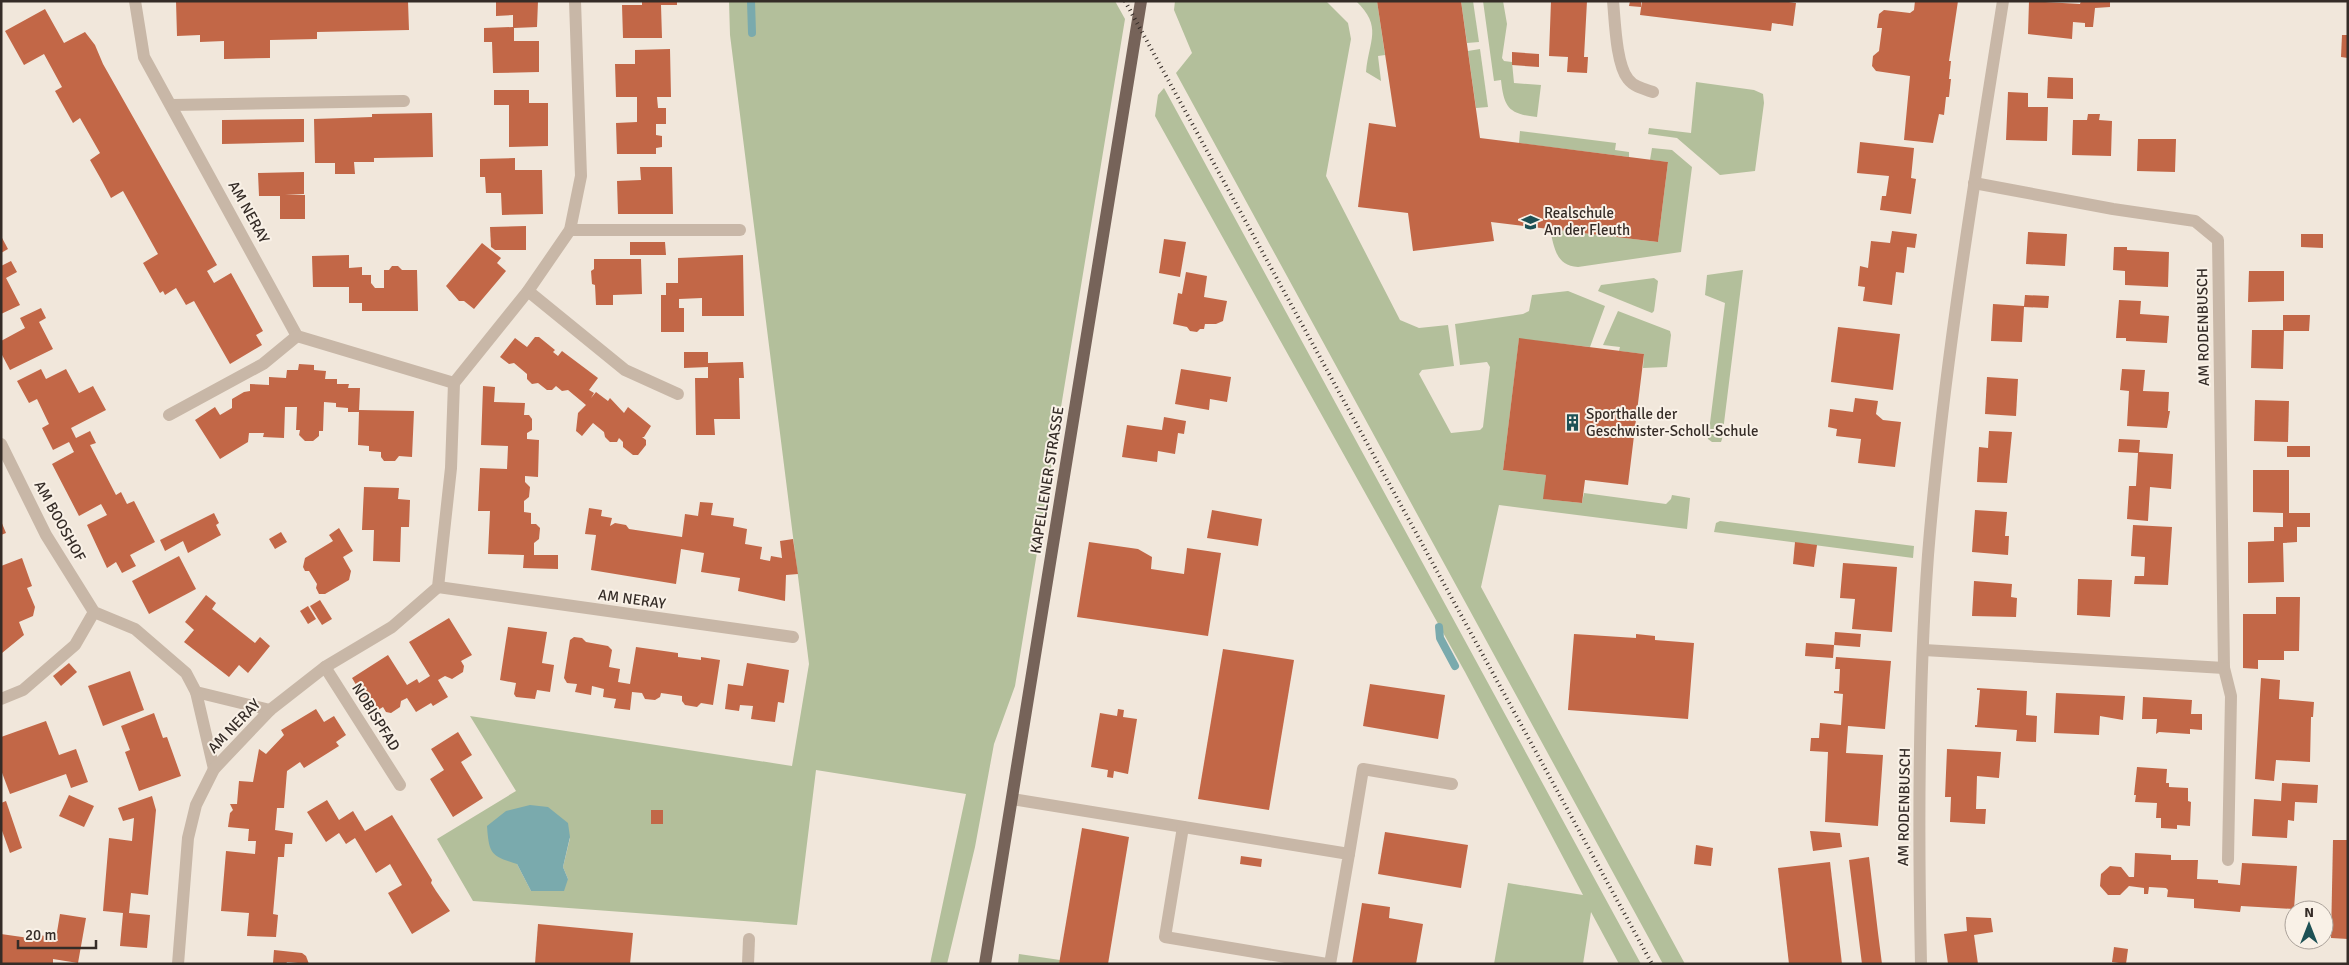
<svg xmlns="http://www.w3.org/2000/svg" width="2349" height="965" font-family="Signika,sans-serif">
	<rect width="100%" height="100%" fill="#f1e7db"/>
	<g fill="#b3bf9b" fill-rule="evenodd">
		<path d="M729,1H1115L1125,19L1015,686L994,744L975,847L947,964H930L966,794L816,770L797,925L473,901L437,839L516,791L470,716L792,766L809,664L730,35ZM570,838L563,867L568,879L531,891L517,864Z"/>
		<path d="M1175,1H1326L1348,23L1351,39L1326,176L1400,320L1419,328L1448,325L1454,366L1422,370L1419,374L1451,433L1480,430L1483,427L1490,367L1487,362L1460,365L1455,324L1523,314L1529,311L1532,295L1568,291L1605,306L1590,347L1519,339L1503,470L1546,475L1544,499L1582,503L1584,493L1666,504L1671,499L1672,495L1690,498L1687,529L1499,505L1481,587L1685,964H1663L1176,73L1192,53L1174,10Z"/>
		<path d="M1356,1H1377L1385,55L1378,56L1381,81L1366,72C1369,40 1383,27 1356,1Z"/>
		<path d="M1461,1H1473L1479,42L1467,43Z"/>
		<path d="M1483,1H1503L1507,24L1502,58L1504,61L1512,62L1514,83L1541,85L1537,117C1509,114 1504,108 1501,80L1494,81Z"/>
		<path d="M1480,49L1488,107L1476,108L1468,51Z"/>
		<path d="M1696,82L1754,90L1763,94L1764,103L1755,171L1720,175L1677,138L1648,134L1649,128L1691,133Z"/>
		<path d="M1164,88L1641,964H1619L1591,912L1583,964H1494L1508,883L1583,895L1465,672L1155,116L1158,95Z"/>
		<path d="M1520,131L1616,143L1615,150L1629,152V157L1519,143Z"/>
		<path d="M1652,148L1672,150L1692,167L1681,252L1578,267C1556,266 1554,247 1550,229L1658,242L1668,162L1650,160Z"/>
		<path d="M1743,270L1722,439L1721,442H1712L1708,439L1725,303L1705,295L1707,275Z"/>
		<path d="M1654,278L1658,281L1654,311L1652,313L1598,291L1601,285Z"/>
		<path d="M1618,311L1670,331L1671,335L1667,367L1643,368L1644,354L1619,351L1620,347L1603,345Z"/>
		<path d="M1720,521L1914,546L1913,558L1714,532L1716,523Z"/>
		<path d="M1019,954L1060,960L1059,964H1018Z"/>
	</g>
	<path fill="#7aaaad" d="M530,805L548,807L568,823L570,837L563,867L568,879L564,891H531L517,864C491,856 489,854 487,826L506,811Z"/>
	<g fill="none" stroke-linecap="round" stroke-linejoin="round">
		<g stroke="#7aaaad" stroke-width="8">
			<path d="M751,1L752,33"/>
			<path d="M1439,627L1440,638L1455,666"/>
		</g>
	</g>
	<g fill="#c26747">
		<path d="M176,1H408L409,30L317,32V39L270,40V58L224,59V41L200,42V35L177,36Z"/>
		<path d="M496,1H538L537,27L514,28V41H539V72L493,73L492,42H484V28L513,27V15L496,16Z"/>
		<path d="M642,1H677V5H661L662,38H623L622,5H642Z"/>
		<path d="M1377,1H1461L1480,138L1668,162L1658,242L1491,222L1494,241L1413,251L1408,213L1358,207L1369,123L1396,127Z"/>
		<path d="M1551,1H1587L1584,57H1588L1587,73L1567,72L1568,57L1549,56Z"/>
		<path d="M1630,1H1641V7L1629,6Z"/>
		<path d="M1642,1H1782L1796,3L1793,26L1772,23L1771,31L1640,15Z"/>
		<path d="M1915,1H1958L1949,61H1951L1949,79H1951L1949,97H1946L1944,115L1939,114L1933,143L1904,140L1910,76L1876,71L1872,66L1873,56L1879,51L1882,28H1877L1879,14L1884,10L1910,13L1914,10Z"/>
		<path d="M2029,1L2080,4L2081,1H2110V7L2095,8L2093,27H2085V23L2073,22L2072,39L2028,34Z"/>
		<path d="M45,9L64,43L85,32L95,45L103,64L217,265L207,271L214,283L231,273L263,331L256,335L262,345L230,364L194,301L186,305L176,288L165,295L163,291L160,293L143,263L158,254L123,191L111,198L102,181L90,160L100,153L80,118L73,123L55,91L62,87L44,54L24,65L5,31Z"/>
		<path d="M2342,35H2348V58L2341,57Z"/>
		<path d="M670,49L671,97H657L658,108H666V124H656V135L662,136V147L656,148V154H617L616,123L637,122V97H616L615,64H635V50Z"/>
		<path d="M1512,52L1539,54V67L1512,65Z"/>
		<path d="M2048,77L2073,78V99L2047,98Z"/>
		<path d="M494,90H529V103H548V146L509,147V105H494Z"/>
		<path d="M2008,92L2028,93V107H2048L2047,141L2006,140Z"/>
		<path d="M432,113L433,157L374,158V162H354L355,174H335V163H315L314,119L372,117V114Z"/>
		<path d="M2088,114H2100L2099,120L2112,121L2111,156L2072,155L2073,120H2087Z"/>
		<path d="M304,119V142L222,144V120Z"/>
		<path d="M2138,139H2176L2175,172L2137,171Z"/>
		<path d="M1860,142L1914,148L1911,178L1916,179L1911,214L1880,210L1882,196H1886L1889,176L1857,173Z"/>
		<path d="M515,158V170H542L543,214L502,215L501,193H486L485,177H480V159Z"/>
		<path d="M640,167H672L673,214H618L617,181L641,180Z"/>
		<path d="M304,172V194L285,195H305V219H280V196H259L258,173Z"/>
		<path d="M526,226V250H495L491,247L490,227Z"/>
		<path d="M1892,231L1917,234L1915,248L1907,247L1904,273L1896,272L1892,305L1863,301L1865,287L1858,286L1860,266L1868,268L1871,241L1890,243Z"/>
		<path d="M2028,232L2067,234L2065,266L2026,264Z"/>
		<path d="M2301,234H2323V248L2301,247Z"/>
		<path d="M1,236L8,249L1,253Z"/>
		<path d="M1164,239L1186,242L1180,277L1159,273Z"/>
		<path d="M630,242H665L666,255H630Z"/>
		<path d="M482,243L501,258L497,263L506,271L474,309L464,301H459L446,286Z"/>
		<path d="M2114,247H2127V250L2169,252L2168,287L2125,285V271L2113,270Z"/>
		<path d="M349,255V268L362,267V275H371V283L375,288H384V270H389L392,266H398L402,270H417L418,311H362V303H349V287H313L312,256Z"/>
		<path d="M743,255L744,316H702V298L679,299V308H684V332H661V295H666V283H678V258Z"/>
		<path d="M594,259H641L642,294L613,295V305H596L595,285L592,284L591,271L594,269Z"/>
		<path d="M11,261L17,272L6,278L20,305L1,314V266Z"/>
		<path d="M2249,271H2284V301L2248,302Z"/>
		<path d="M1186,272L1207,276L1204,297L1227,301L1223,321L1216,324H1205L1204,329H1200L1197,332L1190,331L1187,327L1173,324L1178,293L1182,294Z"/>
		<path d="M2025,295L2049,296L2048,308L2024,307L2022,342L1991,341L1993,304L2024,306Z"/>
		<path d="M2119,300L2141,301L2140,314L2169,316L2167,343L2126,341V338H2116Z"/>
		<path d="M41,308L46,318L39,322L53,349L10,370L1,353V341L25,328L20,318Z"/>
		<path d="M2283,315H2310L2309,331H2284L2283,369L2251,368L2252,330H2283Z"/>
		<path d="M1838,327L1900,334L1893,390L1831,382Z"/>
		<path d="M535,337H539L555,350L553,352L558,356L562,351L598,378L589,390L594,393L591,398L596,392L608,401L610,398L624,413L628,407L651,426L644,437H642L646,440V445L638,455H633L623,447V442L619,438L617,442H610L605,437L604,432L593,423L582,436L576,431L578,413L586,405L568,390L562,391L556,386L552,390H547L538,383L532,384L527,379V374L514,363L509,364L500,357L515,338L527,347Z"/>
		<path d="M1519,338L1644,354L1628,485L1585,480L1582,503L1543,499L1546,475L1503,470Z"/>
		<path d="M684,352H708V363L743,362L744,378H739L740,419H714L715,435H696L695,378H708V367L684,368Z"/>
		<path d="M299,364L314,365V370L326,371L325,379H337V384H349L348,388H360L359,410L414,411L412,457L399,456L395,461H384L381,457V452L369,451V446L358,445L359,412H348V408L336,407V403L324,402L323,431H319V436L313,441H305L299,435L300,430H296L297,407H285L284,438L263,437L264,433H249L248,442L220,459L195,420L215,407L220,415L232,408V399L244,392L250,391V384L269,385V377L286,378L287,370H298Z"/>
		<path d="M41,369L46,379L66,369L79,393L93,386L106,410L71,428L76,438L90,431L96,443L90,445L116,495L121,492L127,504L134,501L155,542L130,555L136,566L122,573L116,562L107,568L87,525L107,515L101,504L79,516L52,464L74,452L69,442L53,450L42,428L49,424L37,399L29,403L17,381Z"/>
		<path d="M1181,369L1231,377L1227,402L1210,399L1209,410L1175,404Z"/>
		<path d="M2122,369L2145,370L2143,391L2169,392L2168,411H2170L2167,428L2127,426L2129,391L2120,390Z"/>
		<path d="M1987,377L2018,379L2016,416L1985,414Z"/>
		<path d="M483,386L495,387L494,402L525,403L524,415H529L532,419V430L527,433V439L539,440L538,477L525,476V482L530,487L529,497L524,501V512L531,513V524H536L540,528L539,539L534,543V555H558V569L523,568L524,555L488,554L490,511H478L480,468L507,469L508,446L481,445Z"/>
		<path d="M1855,398L1878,401L1876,414L1883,420L1901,422L1895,467L1858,463L1861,439L1836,436L1837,429L1828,427L1830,409L1853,412Z"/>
		<path d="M2255,400L2289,401L2288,442L2254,441Z"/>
		<path d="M1164,417L1186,421L1184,434L1178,433L1175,454L1158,451L1157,462L1122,457L1127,425L1162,430Z"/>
		<path d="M1989,431L2012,432L2007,483L1977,482L1979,447L1988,448Z"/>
		<path d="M2119,439L2140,440L2139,452L2173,454L2171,489L2150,487L2148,521L2127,519L2129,486H2136L2138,453L2118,452Z"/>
		<rect x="2287" y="446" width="23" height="11"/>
		<path d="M2253,470H2289V513H2310V527H2297V542L2283,543L2284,582L2248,583V542L2274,541V527H2283V513L2253,512Z"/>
		<path d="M364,487L399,488L398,499L410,500L409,527H401L400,562L373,561L374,530H362Z"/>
		<path d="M700,502L713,503L711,515L734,518L733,526L747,529L745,544L762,547L760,559L770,561L771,556L782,558L780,541L793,539L798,574L786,575L785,601L738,591L740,578L701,572L704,553L681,549L676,584L591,570L596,535L585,534L589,508L602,510L601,516L612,518L610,526L615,523L626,525L629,529L682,537L685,514L698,516Z"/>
		<path d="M1212,510L1262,519L1258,546L1207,538Z"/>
		<path d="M1975,510L2007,512L2005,536H2009L2008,555L1972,552Z"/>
		<path d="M214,513L219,523L216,525L221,535L188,553L183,541L165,551L160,540Z"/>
		<path d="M1,521L6,533L1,535Z"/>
		<path d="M2133,525L2172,527L2168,585L2134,584L2135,576H2144L2145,557L2131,556Z"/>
		<path d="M339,528L353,551L343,557L351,571L349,580L325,594H319L316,588L317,584L309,571H305L303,567L305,558L333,541L329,535Z"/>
		<path d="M281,532L287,542L275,549L269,539Z"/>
		<path d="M1089,542L1138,549L1152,557L1151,569L1184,574L1187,548L1221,553L1208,636L1077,617Z"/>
		<path d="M1795,542L1817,545L1814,567L1793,564Z"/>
		<path d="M179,556L196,589L149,614L132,581Z"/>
		<path d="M22,558L32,586L27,588L35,607L33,616L19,622L24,635L2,653L1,566Z"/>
		<path d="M1843,563L1897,567L1892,632L1852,629L1855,599L1840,598Z"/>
		<path d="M2078,579L2112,580L2110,617L2077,615Z"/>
		<path d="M1974,581L2012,584L2011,597L2017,598L2016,617L1972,616Z"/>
		<path d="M206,595L216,603L212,609L255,643L260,637L270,646L248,673L239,665L229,677L184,642L194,630L185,622Z"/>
		<path d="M2276,597H2300L2299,651H2284V660H2258V669L2243,668V614H2276Z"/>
		<path d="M320,600L332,619L322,625L310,606Z"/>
		<path d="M308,606L316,619L308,624L300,611Z"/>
		<path d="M449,618L472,655L461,661L464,666L463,672L452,679L445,676L438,680L448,697L433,706L431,703L416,712L407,698L401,701L400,707L391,713L386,712L383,707L373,713L352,678L388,655L407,685L417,679L419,683L430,676L409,642Z"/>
		<path d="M508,627L547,632L542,663L554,665L550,692L537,690L535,699L516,697L514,694L516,683L500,680Z"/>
		<path d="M1835,632L1861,634L1860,647L1834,645Z"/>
		<path d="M1574,634L1636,638V634L1655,636V640L1694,643L1688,719L1568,710Z"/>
		<path d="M574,637L582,638L586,642L608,646L612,650L609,667L620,669L618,682L630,684L636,647L678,653V657L701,660V657L720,660L713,705L701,703L697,707L685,705L682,701V696L661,693L660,697L655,700L645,699L642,693L632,692L630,710L614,708L616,699L603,697L604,689L592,686L591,695L575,692L577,684L567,683L564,678L570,640Z"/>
		<path d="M1806,643L1834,645L1833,658L1805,656Z"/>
		<path d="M1223,649L1294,660L1269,810L1198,799Z"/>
		<path d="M1836,657L1891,661L1885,729L1848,726L1846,753L1883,755L1878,826L1825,822L1828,752L1810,751L1811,738H1819L1820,723L1841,725L1843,694L1834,693V691H1839L1840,669H1835Z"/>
		<path d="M69,663L77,672L61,686L53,676Z"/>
		<path d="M747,663L789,670L784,703L778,702L775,722L751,719L753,706L740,705L739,711L725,709L728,684L743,686Z"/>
		<path d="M130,671L144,710L103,726L88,686Z"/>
		<path d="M2261,678L2280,680L2279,699L2314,702L2313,717H2311L2310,762L2276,760L2274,781L2255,779Z"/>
		<path d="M1370,684L1445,695L1438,739L1363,726Z"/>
		<path d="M1977,688L2027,691L2026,715L2037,716L2036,742L2016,741L2017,730L1975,727V725H1977L1980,690H1977Z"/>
		<path d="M2056,693L2125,696L2123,720L2100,716L2099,735L2054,733Z"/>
		<path d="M2143,697L2192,700L2191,714H2202V730L2190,729V734L2159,732L2156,734L2157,719H2142Z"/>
		<path d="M316,709L324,722L334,716L346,735L336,742L339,746L304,768L300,762L287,771L284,808H277L275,830L293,833L292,844H285L284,857H278L273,914L278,915L276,937L247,936L249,913L221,911L226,851L255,854L256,841H248L249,829L228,827L230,813L233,810L230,804H237L239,781L253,782L259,749L266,754L284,735L281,730Z"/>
		<path d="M1118,709L1124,710L1123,717L1137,719L1128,774L1114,771L1113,778L1107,777L1108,770L1091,767L1100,713L1117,716Z"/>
		<path d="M154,713L163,738L167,737L181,776L139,791L125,752L130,750L121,726Z"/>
		<path d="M46,721L59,755L76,749L88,782L71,788L66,774L10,794L1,770V737Z"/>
		<path d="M458,732L472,755L461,762L483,798L453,817L430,779L444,770L431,749Z"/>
		<path d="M1947,749L2001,752L1999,778L1977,776L1976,809H1986L1985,824L1950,822L1951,797H1945Z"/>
		<path d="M2137,767L2167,769L2166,783H2169V787L2188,788V801L2191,802L2190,826L2177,825V829L2161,828V818H2156L2157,803L2135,802L2136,795H2134Z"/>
		<path d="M2282,783L2318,785L2317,803L2295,802L2294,821L2288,820L2287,838L2252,836L2254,799L2281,801Z"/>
		<path d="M69,795L94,806L84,827L59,816Z"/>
		<path d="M152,796L156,810L148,895L131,893L129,913L150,915L147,948L120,946L123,913L103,911L109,838L132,841L134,818L123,821L118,808Z"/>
		<path d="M327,800L339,820L353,811L365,831L392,815L432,880L431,883L436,891L450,911L412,934L388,893L402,885L390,864L376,873L355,838L346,844L339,833L326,842L307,812Z"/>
		<path d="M6,801L22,848L10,853L1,828V803Z"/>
		<rect x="651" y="810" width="12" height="14"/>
		<path d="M1082,828L1129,837L1108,964H1059Z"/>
		<path d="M1810,831L1840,833L1842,847L1813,851Z"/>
		<path d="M1385,832L1468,845L1461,888L1378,874Z"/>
		<path d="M2333,840H2348V939L2331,938Z"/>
		<path d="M1696,845L1713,848L1711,866L1694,864Z"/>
		<path d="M2135,853L2171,855V860H2198L2197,879L2218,880V883L2240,885L2242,863L2297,866L2294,909L2241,906L2240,912L2194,908V899L2167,897L2168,890L2166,888L2149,887L2148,894H2144V888L2129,886L2120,895H2108L2100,886L2101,874L2110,866L2121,867L2129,877H2134Z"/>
		<path d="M1241,856L1262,859L1261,867L1240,864Z"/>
		<path d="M1869,857L1878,933L1882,964H1862L1849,860Z"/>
		<path d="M1830,862L1842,964H1789L1778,868Z"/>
		<path d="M1362,903L1390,907L1389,918L1423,924L1416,964H1352Z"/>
		<path d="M60,914L86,918L78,963L53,959V964H1V934L29,938V933L56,938Z"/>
		<path d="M1966,917L1991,918L1993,932L1974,935L1978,964H1948L1944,934L1967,931Z"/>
		<path d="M538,924L633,933L630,964H535Z"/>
		<path d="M2114,947L2128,949L2126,964L2112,962Z"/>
		<path d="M274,950L302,953L306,956L309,964L287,962L286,964L273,963Z"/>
	</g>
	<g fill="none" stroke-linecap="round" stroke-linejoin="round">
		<g stroke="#c8b7a7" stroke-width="12">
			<path d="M135,1L144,57L297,336L454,383"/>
			<path d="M1613,1C1615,21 1616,64 1628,79C1634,87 1644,89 1653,92"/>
			<path d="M172,105L404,101"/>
			<path d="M570,230H740"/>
			<path d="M528,291L625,370L678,394"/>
			<path d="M169,415L263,364L297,336"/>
			<path d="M1,444L46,535L94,612L135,629L186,673L196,692L270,710"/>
			<path d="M438,587L793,637"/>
			<path d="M1924,650L2224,668L2218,240L2195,221L2113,209L1974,183"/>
			<path d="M325,667L400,785"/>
			<path d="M2224,668L2231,696L2228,860"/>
			<path d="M196,692L214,769"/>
			<path d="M1,699L23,690L75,645L94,612"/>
			<path d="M1012,799L1349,854L1330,964"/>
			<path d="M1183,827L1165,937L1327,964"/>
			<path d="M1349,854L1363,769L1452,784"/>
			<path d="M178,964L188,838L196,805L214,769L270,710L325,667L392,627L438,587L451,468L454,383L528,291L570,230L581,176L575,1"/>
			<path d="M748,964L749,939"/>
			<path d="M1921,964C1918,828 1918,691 1928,555C1943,370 1974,185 2003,1"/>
		</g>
		<path stroke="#766359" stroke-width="12" d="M985,964L1141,1"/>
		<path stroke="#352c27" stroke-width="4" stroke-dasharray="1 4" stroke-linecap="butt" d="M1125,1L1652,964"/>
	</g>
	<defs>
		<symbol id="school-bare" viewBox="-9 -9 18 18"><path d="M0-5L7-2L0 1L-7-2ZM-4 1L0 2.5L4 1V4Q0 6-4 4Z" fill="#1e5155" stroke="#f9f1e7" stroke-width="2.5" paint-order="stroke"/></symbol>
		<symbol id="building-bare" viewBox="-9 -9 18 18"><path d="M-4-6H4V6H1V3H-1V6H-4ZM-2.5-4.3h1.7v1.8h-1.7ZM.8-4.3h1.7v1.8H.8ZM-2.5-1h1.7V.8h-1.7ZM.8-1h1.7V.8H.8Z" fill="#1e5155" stroke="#f9f1e7" stroke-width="2.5" paint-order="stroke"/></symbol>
	</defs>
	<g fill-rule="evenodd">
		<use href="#school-bare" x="1518" y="210" width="25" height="25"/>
		<use href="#building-bare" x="1560" y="410" width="25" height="25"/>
	</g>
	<g text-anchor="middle" stroke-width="4" stroke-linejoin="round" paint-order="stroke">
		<g font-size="15" fill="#352c27" stroke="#f9f1e7">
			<text transform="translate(249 212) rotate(61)" y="5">AM NERAY</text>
			<text transform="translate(2203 327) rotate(-91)" y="5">AM RODENBUSCH</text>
			<text transform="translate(1047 480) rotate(-81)" y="5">KAPELLENER STRASSE</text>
			<text transform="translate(60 521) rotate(61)" y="5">AM BOOSHOF</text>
			<text transform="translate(632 599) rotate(8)" y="5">AM NERAY</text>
			<text transform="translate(376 717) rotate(58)" y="5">NOBISPFAD</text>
			<text transform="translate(234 726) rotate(-46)" y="5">AM NERAY</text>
			<text transform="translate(1904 807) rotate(-89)" y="5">AM RODENBUSCH</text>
		</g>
		<g font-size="15" fill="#352c27" stroke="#f9f1e7" text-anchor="start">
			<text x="1544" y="218">Realschule<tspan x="1544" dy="17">An der Fleuth</tspan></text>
			<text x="1586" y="419">Sporthalle der<tspan x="1586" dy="17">Geschwister-Scholl-Schule</tspan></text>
		</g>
	</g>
	<rect width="2349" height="965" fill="none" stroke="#352c27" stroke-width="5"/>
	<g transform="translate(2309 925)"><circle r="24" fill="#f9f1e7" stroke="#aba29a"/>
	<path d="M0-4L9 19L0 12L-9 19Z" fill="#1e5155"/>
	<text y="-8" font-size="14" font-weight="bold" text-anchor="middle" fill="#352c27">N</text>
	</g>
	<path d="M18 940v8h78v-8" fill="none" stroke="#352c27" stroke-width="2.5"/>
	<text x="25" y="940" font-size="15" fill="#352c27" stroke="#f9f1e7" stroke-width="4" paint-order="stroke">20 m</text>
</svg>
